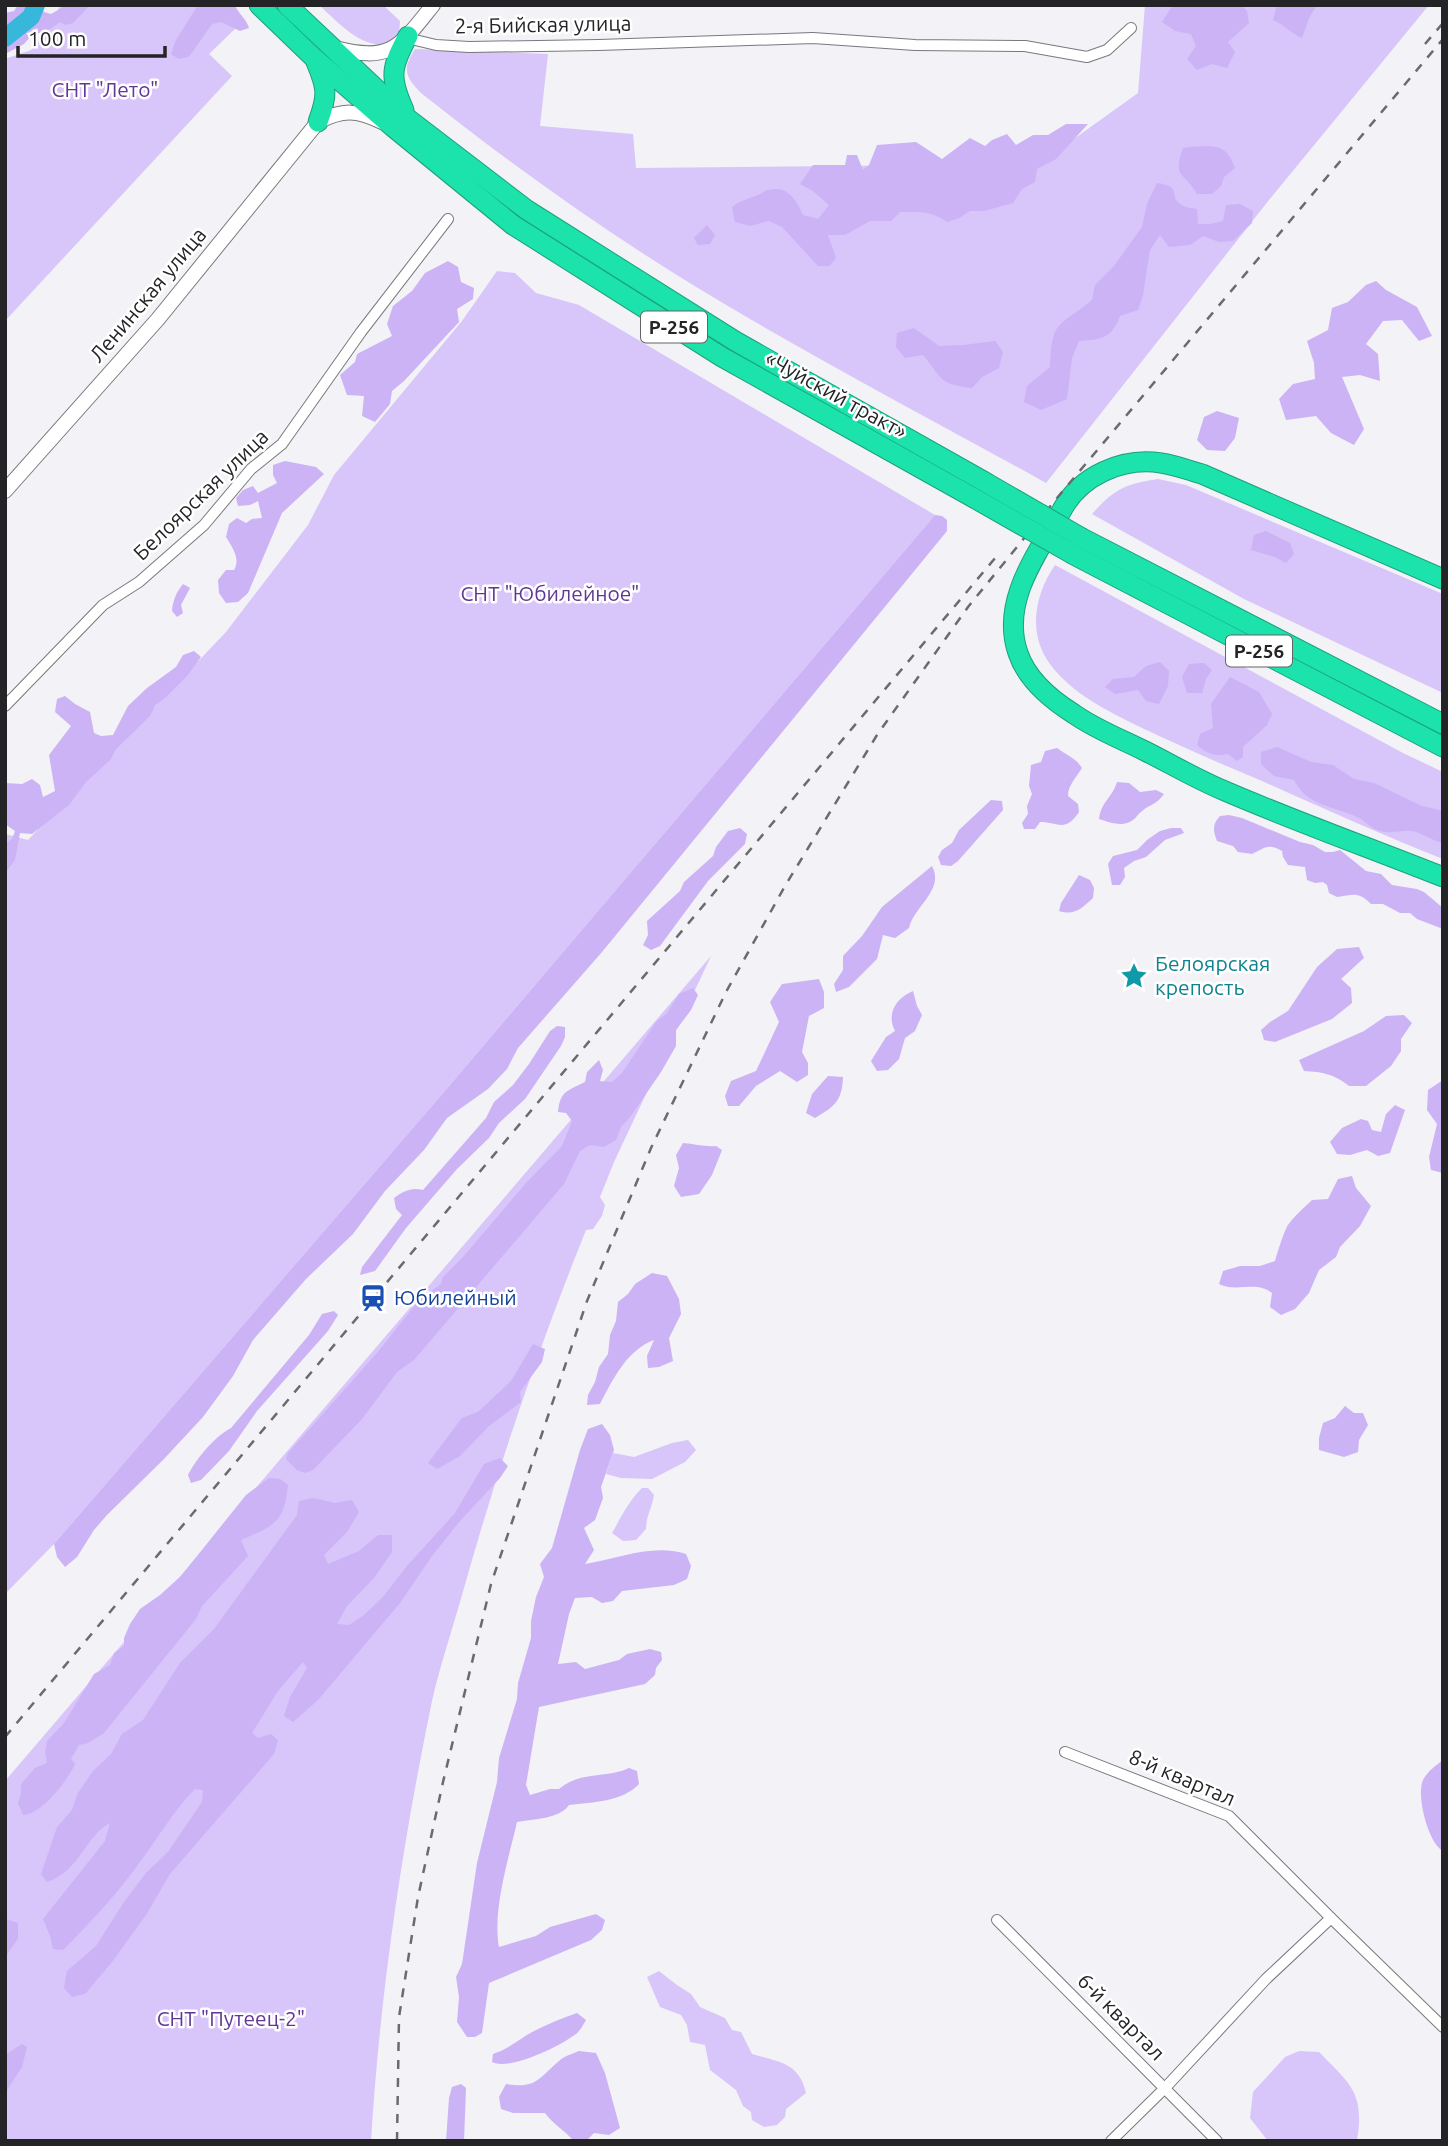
<svg xmlns="http://www.w3.org/2000/svg" width="1448" height="2146" font-family="Ubuntu,sans-serif">
	<rect width="100%" height="100%" fill="#f3f2f6"/>
	<g fill="#d8c5fa">
		<path d="M61,5H218L239,25L209,54L232,76L5,321V59L31,50Z"/>
		<path d="M319,5H383L400,21L399,35C373,62 339,23 319,5Z"/>
		<path d="M1145,5H1429L1269,200L1046,483C924,415 798,350 680,277C590,221 504,159 421,93C405,76 402,69 415,49L548,54L540,126L633,134L636,168L1039,164L1138,93Z"/>
		<path d="M497,271L515,273L536,293L579,305L935,515L444,1092L54,1544L5,1594V834L28,840L226,632L308,525L334,475L462,321Z"/>
		<path d="M1158,479L1186,485L1443,594V693L1244,599L1092,514C1114,489 1125,484 1158,479Z"/>
		<path d="M1055,565L1403,753L1443,772V859C1382,835 1322,808 1262,781C1221,764 1180,746 1140,727C1108,711 1072,694 1050,664C1027,633 1035,594 1055,565Z"/>
		<path d="M711,956L614,1162L600,1197L605,1205L602,1216L593,1229L586,1230C538,1349 497,1470 462,1595C452,1630 440,1666 432,1701C402,1846 380,1993 371,2141H5V1781Z"/>
		<path d="M688,1440L696,1450L685,1462L652,1479L621,1478L606,1474L613,1453L634,1457L672,1443Z"/>
		<path d="M642,1488H648L654,1495C652,1508 646,1516 646,1529L636,1540L623,1541L612,1533C622,1516 628,1502 642,1488Z"/>
		<path d="M659,1971L677,1985L691,1994L700,2007L725,2018L732,2030L741,2032L752,2054C778,2062 799,2062 806,2093L786,2109L785,2117L777,2125L764,2127L752,2120L751,2112L743,2106L736,2090L710,2070L705,2045L690,2042L687,2025L681,2015L660,2007L647,1977Z"/>
		<path d="M1299,2051L1319,2052C1350,2084 1365,2092 1357,2141H1268L1250,2118L1253,2092L1285,2057Z"/>
	</g>
	<g fill="#cbb3f5">
		<path d="M18,5H44L42,9L44,12L51,14L67,5H90L73,23L66,25L60,22L50,29L31,36L24,44L5,54V13L14,11Z"/>
		<path d="M198,5H235C239,15 246,18 249,28L240,31L221,22L212,24L191,54L188,57L179,59L171,54L176,40Z"/>
		<path d="M1173,5H1241L1247,11L1249,23L1228,42L1235,52L1227,68L1212,64L1197,70L1187,59L1196,46L1191,34L1175,31L1162,22Z"/>
		<path d="M1281,5H1317L1309,18L1302,38C1290,33 1285,25 1273,20L1276,8Z"/>
		<path d="M1066,124H1088L1056,159L1037,169L1035,182L1022,189L1013,203L984,211H970L959,218L947,222C930,210 921,212 900,212L891,221H870L845,235H828L836,258L829,266H818L782,227L769,221L750,226L735,222L732,207C741,200 748,199 758,195C762,194 765,190 769,190C787,185 797,201 803,215L818,219L829,205L813,191L800,184L813,165H845L847,155H857L863,170L869,165L877,145L916,142L942,159L970,138L985,146L992,140L1007,134L1016,145L1033,135H1048Z"/>
		<path d="M1190,147C1213,146 1226,142 1235,168L1224,177L1221,186L1212,194H1197C1184,171 1172,178 1183,148Z"/>
		<path d="M1157,183C1183,187 1168,194 1180,204C1185,208 1192,208 1197,209L1198,224H1210L1223,221L1226,205L1240,204L1253,211L1252,223L1233,241L1219,242L1203,236L1190,245L1169,247L1160,235L1150,250L1143,295L1138,310L1120,316C1111,340 1100,339 1079,341L1072,358L1067,399L1041,410L1024,402L1027,386L1050,367C1052,319 1058,328 1092,300L1095,285L1114,266L1142,227L1147,204Z"/>
		<path d="M707,225L715,235L710,244L698,245L694,238Z"/>
		<path d="M448,261L458,267L461,282L474,288L473,299L457,309L459,322L404,381L392,391L390,404L375,422L362,416L364,396L347,395L340,375L355,362L357,354L392,336L387,324L393,306L412,291L425,273Z"/>
		<path d="M1376,281L1386,290L1417,307L1432,336L1419,341L1402,320L1383,321L1366,344L1378,354L1380,381L1360,375L1342,377L1364,429L1354,445L1331,433L1316,416L1286,420L1279,399L1293,384L1315,379L1314,363L1307,341L1328,330L1332,308L1348,302L1366,285Z"/>
		<path d="M914,328L939,346L964,345L995,341L1003,352L999,368L982,377L972,388C938,384 943,379 923,355L905,358L896,347L897,333Z"/>
		<path d="M1217,411L1239,418L1235,438L1225,451L1207,450L1197,440L1204,417Z"/>
		<path d="M285,461L316,467L324,474L282,513L248,593L238,602L226,603L219,593L218,580L226,570H234C241,559 232,547 226,537L229,524L237,518L246,523L252,519L262,518L258,501L250,505L238,506L236,498L243,490L253,486L258,493L277,483L273,475V465Z"/>
		<path d="M935,515L942,516L947,520V531L602,952L518,1048L507,1069L488,1089L447,1118L424,1150L385,1191L353,1234L306,1279L253,1340L233,1376L203,1417L163,1460L107,1515L94,1530L77,1557L65,1567L57,1557L54,1544L444,1092Z"/>
		<path d="M1266,531L1290,543L1294,554L1286,563L1275,557L1251,550L1254,535Z"/>
		<path d="M183,584L190,588L181,605L183,613L177,617L172,611C173,600 176,593 183,584Z"/>
		<path d="M194,651L201,657L187,676L167,696L155,706L150,716L116,749L111,759L86,782L69,805L32,834L20,833L15,860L5,873V843L12,839L15,831L5,824V783L22,784L32,779L40,785L43,797L55,791L49,755L71,726L55,712L57,699L65,696L75,704L90,712L94,733L101,736L113,735L128,706L147,688L176,667L183,655Z"/>
		<path d="M1160,662L1169,671L1168,686L1159,704L1146,701L1138,690L1115,694L1105,687L1113,679L1134,677L1146,666Z"/>
		<path d="M1204,663L1212,670L1206,679L1202,693H1187L1182,677L1189,664Z"/>
		<path d="M1230,677L1259,692L1272,714L1267,725L1243,747V757L1237,761L1228,754C1215,757 1206,753 1197,745L1200,734L1213,728L1211,704Z"/>
		<path d="M1277,747L1311,762L1333,765L1354,779L1374,783L1422,806L1443,811V843C1432,841 1423,833 1412,831C1402,830 1391,834 1380,831C1371,829 1365,820 1357,817C1333,806 1307,806 1294,780L1274,776L1261,764V752Z"/>
		<path d="M1057,748C1066,755 1075,757 1082,768C1076,778 1068,785 1068,796L1078,804L1079,812C1065,833 1059,822 1040,822L1035,829H1024L1022,823L1028,814L1027,806L1032,794L1029,786L1031,765L1041,762L1045,751Z"/>
		<path d="M1117,782L1129,783L1140,792L1156,790L1164,794C1154,807 1151,803 1141,812C1138,814 1136,818 1133,820C1123,828 1109,822 1099,819C1101,802 1112,798 1117,782Z"/>
		<path d="M991,800L1002,801L1003,810L958,861L951,866L941,865L938,857L942,850L952,843L959,830Z"/>
		<path d="M1229,815L1242,818L1300,842L1313,845L1325,852H1333L1340,850L1366,871L1381,874L1392,885L1417,889L1424,892L1443,908V929L1417,919L1410,913H1400L1383,904H1371C1358,891 1353,895 1337,897L1329,893L1327,885L1323,882L1315,883L1307,880L1305,867L1288,865L1283,857L1282,851C1268,843 1265,848 1252,854L1238,852L1233,846L1217,841C1213,830 1212,825 1220,816Z"/>
		<path d="M740,828L747,834L745,844L708,881L660,946L651,950L643,945L648,935L647,921L680,891L684,882L713,856L716,847L728,831Z"/>
		<path d="M1171,828H1181L1184,833L1165,840L1146,857L1134,861L1124,868L1125,877L1120,885H1112L1108,864L1113,856L1137,850L1147,840L1160,831Z"/>
		<path d="M932,866C945,890 914,906 909,928L895,938L883,935L877,959L849,987L836,992L834,984L843,970V956L862,936L882,907Z"/>
		<path d="M1079,875L1090,880L1094,888L1093,898C1082,908 1075,916 1059,911L1061,903Z"/>
		<path d="M1359,947L1364,958L1341,979L1351,988L1352,1003L1332,1019L1275,1042L1264,1040L1261,1030L1270,1022L1288,1011L1317,967L1337,949Z"/>
		<path d="M819,979L824,992V1008L809,1016L802,1052L808,1063V1075L797,1082L780,1071L756,1086L739,1106H728L725,1096L731,1081L756,1071L779,1022L770,1002L782,984Z"/>
		<path d="M693,988L698,995L691,1010L676,1030V1046L661,1072L631,1116L621,1127L616,1140L604,1147L590,1145L580,1151L564,1184L414,1360L397,1372L362,1419L313,1470L305,1473L297,1470L286,1459L288,1453L377,1353L419,1300L441,1284L443,1277L463,1257L527,1182L562,1146L572,1121L566,1113L558,1112C560,1091 567,1091 585,1082L587,1072L599,1060L603,1070L600,1081L612,1082L622,1073L656,1022L667,1013L679,994Z"/>
		<path d="M913,991L917,1006L922,1015L915,1031L905,1038L899,1059L888,1070L877,1071L871,1061L886,1037L895,1031C886,1014 896,998 913,991Z"/>
		<path d="M1404,1015L1412,1023L1401,1039V1051L1391,1066L1366,1086H1349C1334,1074 1323,1072 1304,1071L1299,1060L1364,1031L1386,1016Z"/>
		<path d="M557,1026L565,1027V1037L561,1046L525,1099L499,1123L489,1138L457,1169L406,1228L375,1271L360,1275L362,1267L402,1215L396,1209L394,1198C404,1191 411,1187 423,1190L486,1118L494,1102L513,1085L529,1064L550,1031Z"/>
		<path d="M828,1076L843,1077C842,1101 835,1106 815,1118L806,1113L812,1094Z"/>
		<path d="M1443,1080V1173L1431,1170L1429,1157L1437,1124L1427,1110L1428,1090Z"/>
		<path d="M1395,1105L1405,1110L1390,1153L1378,1156L1367,1150L1350,1155L1337,1154L1330,1142L1342,1128L1361,1119L1368,1121L1372,1130L1381,1132L1386,1114Z"/>
		<path d="M683,1143C695,1144 705,1147 716,1146L722,1150L712,1175L699,1194L681,1197L674,1186L679,1168L676,1155Z"/>
		<path d="M1352,1176L1356,1188L1371,1206L1360,1226L1340,1247L1336,1257L1319,1270L1309,1293L1295,1309L1281,1315L1270,1307L1272,1293C1255,1280 1237,1293 1219,1284L1223,1271L1240,1266H1260L1275,1261C1277,1254 1284,1231 1288,1225C1294,1216 1304,1208 1312,1200L1328,1199L1338,1179Z"/>
		<path d="M652,1273L667,1276L679,1299L681,1314L669,1338L673,1361L659,1367L648,1368L647,1356L654,1340C627,1350 613,1379 600,1404L587,1405L588,1395L595,1382L599,1367L608,1354L610,1335L616,1321L618,1302L628,1294L635,1284Z"/>
		<path d="M334,1311L338,1315L328,1331L257,1411L229,1451L201,1480L191,1483L188,1475C196,1459 215,1436 231,1428L309,1335L322,1314Z"/>
		<path d="M533,1344L545,1349L542,1362L520,1392L521,1402L489,1426L460,1456L437,1469L428,1463L462,1418L478,1412L511,1381Z"/>
		<path d="M1345,1406L1354,1413H1363L1368,1425L1359,1440L1358,1452L1344,1457L1319,1450V1438L1323,1423L1335,1418Z"/>
		<path d="M602,1424L610,1435L614,1450L601,1487L603,1498L595,1520L584,1528L594,1550L585,1564C617,1559 654,1543 686,1554L691,1566L687,1579L674,1585L622,1591L613,1601L602,1603L592,1597L575,1598L569,1614L558,1664L576,1662L585,1669L619,1660L627,1654L650,1649L661,1652L662,1660L656,1668L655,1675L645,1684L539,1707L526,1785L530,1795L550,1789H559C582,1770 606,1779 629,1768L637,1771L639,1784C622,1802 593,1802 569,1805C559,1819 534,1819 517,1822C509,1857 492,1911 499,1947L536,1936L550,1927L596,1914L605,1920L602,1930L591,1940L489,1983L482,2033L475,2037H467L457,2022L459,1997L456,1977L462,1964L477,1863L497,1782L499,1758L517,1699L518,1683L531,1638V1621L536,1597L544,1577L540,1564L552,1548L580,1450L588,1429Z"/>
		<path d="M500,1458L508,1466L500,1478L460,1521L432,1556L400,1603L318,1700L293,1722L284,1716L290,1697L307,1668L303,1662L278,1691L252,1733L258,1738L271,1734L278,1740L274,1754L170,1874L146,1915L112,1962L85,1994L72,1997L64,1988L67,1971L96,1946L124,1902L146,1873L168,1852L202,1802L203,1790L195,1789C174,1810 160,1835 142,1859C119,1892 91,1922 63,1950L53,1949L50,1936L43,1919L105,1841L110,1823C85,1836 80,1871 47,1882L41,1874L57,1827L72,1810L78,1793L93,1771L111,1754L122,1734L143,1720L180,1663L214,1629L297,1515L299,1501L313,1498L335,1503L352,1500L359,1512L347,1532L324,1555L328,1564L359,1551L378,1535H392V1552L374,1578L347,1606L337,1624L349,1625L364,1615L383,1597L407,1566L455,1513L484,1464Z"/>
		<path d="M269,1478L280,1479L288,1485C284,1524 274,1525 241,1540L248,1556L202,1606L196,1619L104,1733L88,1743L79,1745L71,1759L75,1764C68,1780 41,1815 23,1815L18,1803L21,1794V1784L35,1768L47,1763L45,1752L47,1741L64,1723L94,1674L110,1665L114,1653L124,1646V1638L130,1624L140,1609L160,1595L181,1576L246,1495Z"/>
		<path d="M1443,1760V1851C1428,1843 1416,1795 1423,1780C1428,1771 1435,1766 1443,1760Z"/>
		<path d="M6,1919L18,1923V1939L5,1957Z"/>
		<path d="M577,2013L586,2020C583,2025 580,2031 576,2034C560,2046 510,2071 492,2062L493,2054C509,2049 519,2039 534,2031C548,2024 562,2018 577,2013Z"/>
		<path d="M22,2044L27,2047L22,2067L5,2093V2055Z"/>
		<path d="M579,2051L596,2053L605,2073L620,2128L609,2135L594,2133L586,2141L573,2140C564,2130 553,2124 545,2113H513L501,2109L499,2097L506,2084C536,2089 538,2079 559,2061C564,2056 572,2054 579,2051Z"/>
		<path d="M461,2084L466,2088L464,2141H446L449,2098L452,2087Z"/>
	</g>
	<g fill="none" stroke-linecap="round" stroke-linejoin="round">
		<path stroke="#37b8db" stroke-width="18" d="M5,38L31,17L36,5"/>
		<defs>
			<g id="street">
				<path d="M407,38L436,45L469,47L599,45L813,38L915,45L1025,46L1087,57L1107,50L1131,28"/>
				<path d="M5,706L103,605L139,582L204,525L251,469L282,444L361,332L448,219"/>
				<path d="M1065,1752L1229,1816L1331,1918"/>
				<path d="M997,1920L1217,2141"/>
				<path d="M1111,2141L1165,2088L1266,1979L1331,1918L1443,2027"/>
			</g>
			<g id="secondary">
				<path d="M335,48C392,63 400,46 433,5"/>
				<path d="M5,491L158,319L318,122C343,109 357,110 382,122"/>
			</g>
			<g id="highway">
				<path d="M259,5L314,58L393,127L513,225L722,357L974,498"/>
				<path d="M287,5L407,118L527,210L735,341L985,482"/>
				<path d="M316,62C327,88 328,95 318,122"/>
				<path d="M404,110C389,77 391,67 408,36"/>
				<path d="M1082,538L1443,724"/>
				<path d="M1074,555L1443,747"/>
				<path d="M1443,579L1202,474C1188,470 1175,465 1161,463C1122,457 1080,476 1062,510C1038,553 1000,601 1018,653C1027,680 1050,699 1074,714C1095,729 1121,739 1145,751C1171,764 1198,780 1225,791C1297,822 1370,848 1443,877"/>
			</g>
		</defs>
		<use href="#street" stroke="#79787c" stroke-width="12"/>
		<use href="#secondary" stroke="#79787c" stroke-width="16"/>
		<use href="#highway" stroke="#1ea07c" stroke-width="21"/>
		<use href="#street" stroke="#fff" stroke-width="10"/>
		<use href="#secondary" stroke="#fff" stroke-width="14"/>
		<use href="#highway" stroke="#1be3ab" stroke-width="19"/>
		<g stroke="#6b6a6d" stroke-width="2.5" stroke-dasharray="9 9" stroke-linecap="butt">
			<path d="M1425,44L1443,23"/>
			<path d="M5,1737L996,557"/>
			<path d="M397,2141L399,2017L418,1897L443,1782L491,1584L587,1301L651,1148L726,992L785,886L877,735L968,607L1057,498L1443,39"/>
		</g>
		<defs>
			<g id="highway-bridge">
				<path d="M985,482L1082,538"/>
				<path d="M974,498L1074,555"/>
			</g>
		</defs>
		<use href="#highway-bridge" stroke="#1ea07c" stroke-width="21" stroke-linecap="butt"/>
		<use href="#highway-bridge" stroke="#1be3ab" stroke-width="19"/>
	</g>
	<defs>
		<symbol id="sight-bare" viewBox="-9 -9 18 18"><path d="M0-6L1.8-2.2L6-1.7L2.9 1.2L3.7 5.4L0 3.3L-3.7 5.4L-2.9 1.2L-6-1.7L-1.8-2.2Z" fill="#0f9aa8" stroke="#fff" stroke-width="2.5" paint-order="stroke"/></symbol>
		<symbol id="station-bare" viewBox="-9 -9 18 18"><path d="M-3-6H3Q5-6 5-4V2Q5 4 3 4L4.5 6H3L1.5 4h-3L-3 6H-4.5L-3 4Q-5 4-5 2V-4Q-5-6-3-6ZM-3.5-4v3h7v-3ZM-3.5 1v1.5H-2V1ZM2 1v1.5H3.5V1Z" fill="#1a4fb4" stroke="#fff" stroke-width="2.5" paint-order="stroke"/></symbol>
	</defs>
	<g fill-rule="evenodd">
		<use href="#sight-bare" x="1115" y="957" width="38" height="38"/>
		<use href="#station-bare" x="354" y="1279" width="38" height="38"/>
	</g>
	<g text-anchor="middle" stroke-width="5" stroke-linejoin="round" paint-order="stroke">
		<g fill="#fff" stroke="#666566" stroke-width="2">
			<rect x="641" y="311.5" width="66" height="31" rx="5"/>
			<rect x="1226" y="635.5" width="66" height="31" rx="5"/>
		</g>
		<g font-size="19" font-weight="bold" fill="#242325">
			<text x="674" y="334">Р-256</text>
			<text x="1259" y="658">Р-256</text>
		</g>
		<g font-size="21" fill="#242325" stroke="#fff">
			<text transform="translate(543 25) rotate(-1)" y="7">2-я Бийская улица</text>
			<text transform="translate(148 295) rotate(-50)" y="7">Ленинская улица</text>
			<text transform="translate(836 395) rotate(29)" y="7">«Чуйский тракт»</text>
			<text transform="translate(201 495) rotate(-44)" y="7">Белоярская улица</text>
			<text transform="translate(1182 1778) rotate(23)" y="7">8-й квартал</text>
			<text transform="translate(1121 2017) rotate(45)" y="7">6-й квартал</text>
		</g>
		<g font-size="21" fill="#613794" stroke="#fff">
			<text x="105" y="97">СНТ "Лето"</text>
			<text x="550" y="601">СНТ "Юбилейное"</text>
			<text x="231" y="2026">СНТ "Путеец-2"</text>
		</g>
		<g font-size="21" fill="#0d838f" stroke="#fff" text-anchor="start">
			<text x="1155" y="971">Белоярская<tspan x="1155" dy="24">крепость</tspan></text>
		</g>
		<g font-size="21" fill="#164399" stroke="#fff" text-anchor="start">
			<text x="394" y="1305">Юбилейный</text>
		</g>
	</g>
	<rect width="1448" height="2146" fill="none" stroke="#242325" stroke-width="14"/>
	<path d="M18 46v10h147v-10" fill="none" stroke="#242325" stroke-width="3.5"/>
	<text x="28" y="46" font-size="21" fill="#242325" stroke="#ffffff" stroke-width="5" paint-order="stroke">100 m</text>
</svg>
